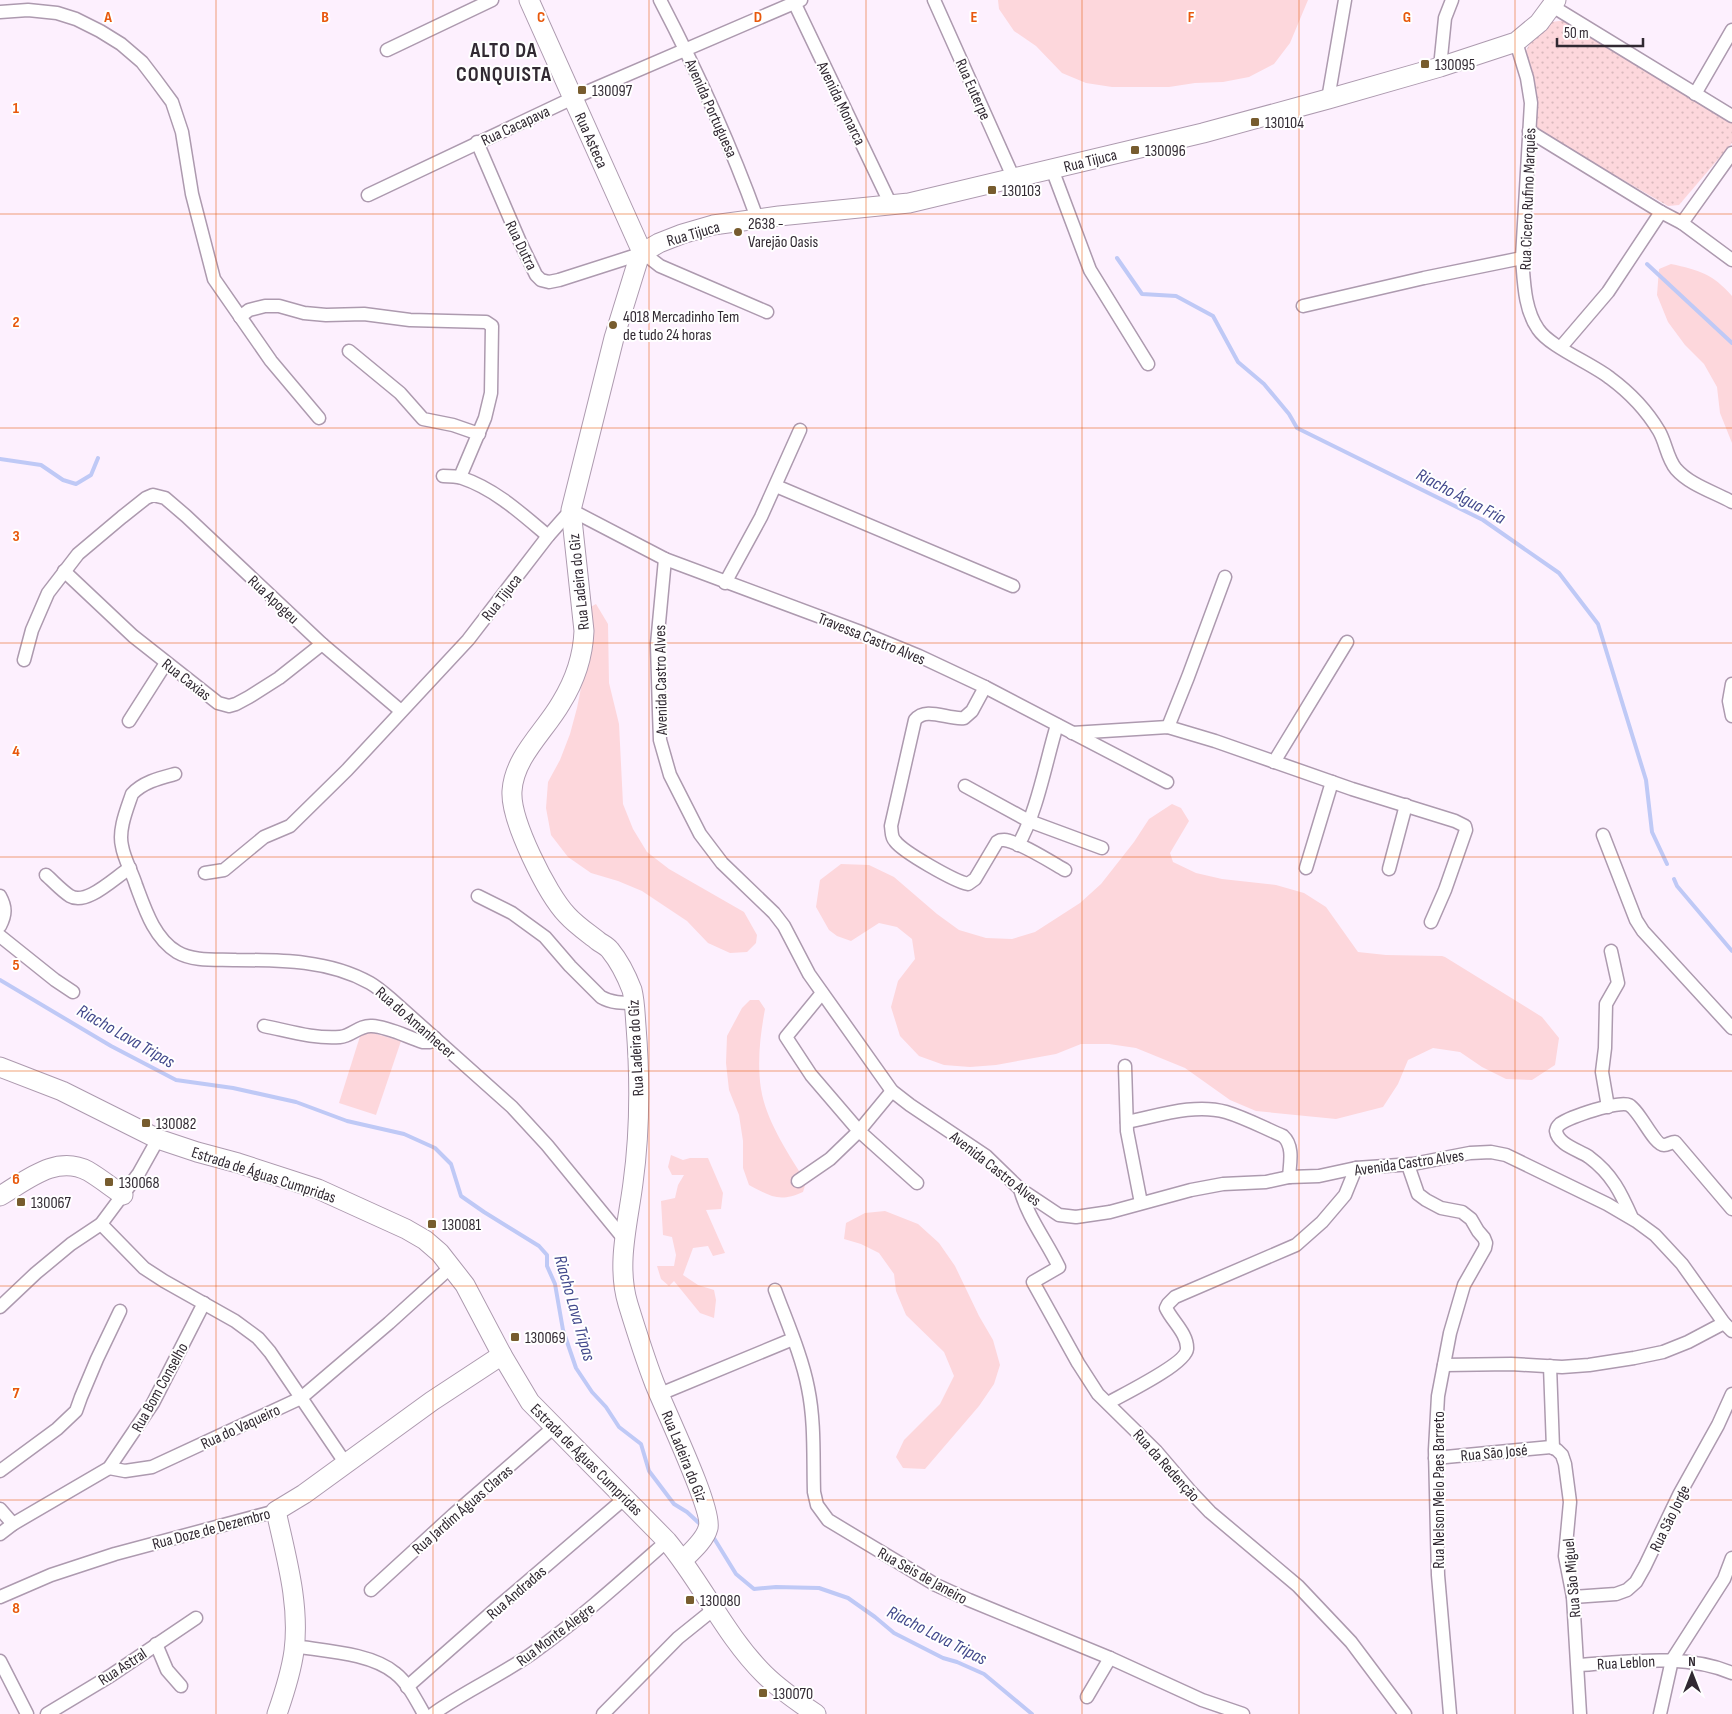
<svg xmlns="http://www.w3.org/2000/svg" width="1732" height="1714" font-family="'Sofia Sans Condensed',sans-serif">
	<defs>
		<pattern id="park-dots" width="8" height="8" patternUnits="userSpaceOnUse" patternTransform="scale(1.25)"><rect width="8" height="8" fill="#fdd7dc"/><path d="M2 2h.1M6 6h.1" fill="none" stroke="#d9b9bd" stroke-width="1.8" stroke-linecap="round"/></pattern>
	</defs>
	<rect width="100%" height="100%" fill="#fdf0fe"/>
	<g fill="#fdd7dc">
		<path d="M998,0H1308L1290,43L1274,64L1249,77L1223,82L1195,83L1169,87H1112L1086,83L1062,73L1036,46L1014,31L999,9Z"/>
		<path d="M1671,264C1699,270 1713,274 1732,296V443L1720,413L1717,387L1704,364L1685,345L1668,322L1657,295L1659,269Z"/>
		<path d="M596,604L608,624L609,683L619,724L623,804L633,829L647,852L669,869L744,912L757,935L756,943L747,952L730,953L708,943L687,921L642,891L618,881L591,873L568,857L551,835L546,808L548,782L560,760L570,734L577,708L586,663L587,609Z"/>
		<path d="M1172,804L1181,808L1189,821L1170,853L1173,862L1196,873L1222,879L1276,885L1304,893L1326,907L1358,952L1386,955L1442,956L1445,957L1542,1017L1559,1038L1555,1065L1532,1080L1506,1079L1482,1067L1460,1052L1433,1048L1408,1060L1398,1084L1383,1107L1336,1119L1256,1111L1230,1100L1185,1068L1136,1048L1109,1044H1081L1056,1054L996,1065L970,1067L944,1065L919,1056L900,1036L891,1007L898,981L915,959L912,939L897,927L879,923L851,941L837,936L829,930L816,907L820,880L841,864L869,865L894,877L937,914L959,930L986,938L1012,939L1035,932L1080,903L1101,884L1134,842L1149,819Z"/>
		<path d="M750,1000H759L765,1009C760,1036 757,1063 761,1089C766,1121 789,1155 806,1182L803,1192C779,1203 770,1196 749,1185L743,1168V1141L739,1115L729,1090L726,1063L727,1036L742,1008Z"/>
		<path d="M362,1030L401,1041L376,1115L339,1103Z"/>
		<path d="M671,1155L683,1160L690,1158H708L723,1193L721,1209L706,1210L725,1253L713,1256L708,1246L693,1248L683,1275L698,1285L714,1290L716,1300L714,1318L700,1313L674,1281L669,1286L661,1279L657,1266H674L676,1255L672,1237L663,1235L661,1201L675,1198L678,1185L684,1175H672L668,1167Z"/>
		<path d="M885,1211L918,1224L939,1243L955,1266L979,1316L993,1340L1000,1365L994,1384L979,1406L925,1469L903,1468L896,1457L904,1440L940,1404L954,1376L944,1352L906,1315L896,1291L894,1274L879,1253L861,1244L844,1239L846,1223L865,1213Z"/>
	</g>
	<path fill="url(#park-dots)" d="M1559,21H1567L1732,122V143L1679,205L1668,206L1542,133L1536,127L1526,51L1530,43L1551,22Z"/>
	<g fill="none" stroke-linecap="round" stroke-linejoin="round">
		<g stroke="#bfc9f6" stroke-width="4">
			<path d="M1117,258L1142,294L1176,296L1213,316L1238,362L1264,384L1289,414L1297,428L1483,520L1559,573L1598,624L1646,780L1652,832L1667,864"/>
			<path d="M1647,264L1732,343"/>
			<path d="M0,459L41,465L63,480L76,484L91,475L98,458"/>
			<path d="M1674,879L1677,886L1732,951"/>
			<path d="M0,980L111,1046L176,1080L233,1088L296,1102L347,1121L404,1134L435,1148L451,1164L461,1196L484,1212L539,1246L547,1255V1266L555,1284L563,1330L576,1368L592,1392L606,1407L619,1427L641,1444L649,1471L674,1504L687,1512L701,1525"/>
			<path d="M712,1535L736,1574L754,1589L776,1587L819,1588L848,1598L875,1617L894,1633L943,1658L957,1662L984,1674L1032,1714"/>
		</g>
		<defs>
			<g id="street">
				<path d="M660,0C697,71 730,143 757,218"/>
				<path d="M793,0L891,205"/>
				<path d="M934,0L1014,179"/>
				<path d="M1552,6L1732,116"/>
				<path d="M0,12L28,10L57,13L76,19L100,31L121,44L142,62L155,79L172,102L182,132L192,194L214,279L271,361L319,418"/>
				<path d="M1516,42L1527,78L1531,103L1522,258C1524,281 1524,309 1538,329C1550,347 1591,363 1610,378C1629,392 1647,411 1659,431C1666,443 1667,458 1676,469C1690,485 1714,492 1732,502"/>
				<path d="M387,50L492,0"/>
				<path d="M1440,67L1445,18L1452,0"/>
				<path d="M1695,94L1732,30"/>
				<path d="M1328,99L1345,0"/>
				<path d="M1529,131L1661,212L1682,223L1732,260"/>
				<path d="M477,142L520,242L536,275L541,280L549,282L559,280L640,254"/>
				<path d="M1052,169L1090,270L1148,364"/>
				<path d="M368,195L573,98L801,0"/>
				<path d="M1682,223L1732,153"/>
				<path d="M642,252L660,266L767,312"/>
				<path d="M1303,306L1424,278L1522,258"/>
				<path d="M240,317L249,310L265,306H279L304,313L326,315L364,314L410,320L486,322L492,326L491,393L485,418L460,477"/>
				<path d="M1561,347L1608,292L1661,212"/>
				<path d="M349,351L400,393L423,419L453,425L479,434"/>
				<path d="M443,476C449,476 456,476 462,478C495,489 522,514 548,536"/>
				<path d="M776,486L1013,586"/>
				<path d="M665,559L657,644L659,712L660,740L670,775L700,834L722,863L774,913L784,926L809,974L892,1091L910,1105L986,1156L1020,1189L1059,1215L1076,1217L1110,1212L1191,1190L1223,1184L1266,1182L1289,1177L1319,1176L1356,1168L1413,1164L1470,1153L1491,1152L1506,1155L1607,1204L1636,1221L1655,1235L1682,1264L1724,1323L1732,1331"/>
				<path d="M64,571L133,636L218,703L229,706L236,704L249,697L279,678L322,644"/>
				<path d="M725,583L761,517L800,430"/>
				<path d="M24,660L32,630L48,593L78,554L122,517L146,498L153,495L165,498L186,516L322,644L401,711"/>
				<path d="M1732,684L1729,701L1732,716"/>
				<path d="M985,687L972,711L964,718C948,720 926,706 915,720L891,826C892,832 891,837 895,841C903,852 954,881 968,884L975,879L997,842C1000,840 1000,840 1004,840C1018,841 1051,862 1065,870"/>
				<path d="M129,721L166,663"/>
				<path d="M1168,727L1188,677L1225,577"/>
				<path d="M1072,733L1168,727L1215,741L1352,789L1455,821L1465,826L1466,830L1445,890L1431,922"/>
				<path d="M1274,762L1347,642"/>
				<path d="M175,774C160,778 143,782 132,794C127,809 118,830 122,846C124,859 132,872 136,885C145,909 154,938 177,952C194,962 218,959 236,960C282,960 329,960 370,983C377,987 384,993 391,999L512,1107L547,1145L624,1239"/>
				<path d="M965,786L1029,821L1102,848"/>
				<path d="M1603,835L1636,920L1643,931L1732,1028"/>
				<path d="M1018,845C1037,813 1046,761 1057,725"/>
				<path d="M1306,868L1332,782"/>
				<path d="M1389,869L1406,805"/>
				<path d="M205,873L224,870L264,837L290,826L347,770L468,640L548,536L571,510L665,559L858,631L919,656L985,687L1167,782"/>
				<path d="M46,875C54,882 61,890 70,896C87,906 115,877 130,868"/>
				<path d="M0,896C6,907 6,914 0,926"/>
				<path d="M478,896L512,913L545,937L570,966L601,997C611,1003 623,1003 634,1003"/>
				<path d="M0,936L55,980L73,992"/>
				<path d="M822,993L786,1037L811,1075L859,1131L917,1183"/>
				<path d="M264,1026C289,1031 314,1039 340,1037C352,1036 359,1025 372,1026C389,1027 407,1037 423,1042H430L435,1038"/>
				<path d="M1125,1066L1127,1131L1141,1203"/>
				<path d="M1608,1107L1602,1072L1605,1048L1606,1004L1618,983L1611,951"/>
				<path d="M1127,1122C1158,1116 1194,1103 1226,1112C1246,1118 1264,1128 1283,1136C1294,1146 1290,1163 1289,1177"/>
				<path d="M1408,1165L1418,1194L1426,1200L1441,1208L1462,1212L1471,1219L1478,1231L1484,1238L1486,1243L1485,1248L1464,1285L1450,1333L1438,1396L1435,1450L1438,1575L1450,1714"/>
				<path d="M798,1181L830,1159L859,1131L892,1091"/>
				<path d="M1020,1189C1028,1218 1046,1240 1059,1267L1033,1282L1078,1363L1098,1394L1156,1451L1191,1492L1210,1512L1298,1586L1351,1642L1405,1714"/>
				<path d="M1632,1218C1621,1193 1612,1174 1589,1157C1579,1150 1558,1145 1556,1131C1557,1127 1557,1127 1560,1124C1570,1117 1619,1100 1629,1105C1640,1111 1654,1145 1664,1145C1668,1145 1671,1142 1675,1142L1732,1209"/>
				<path d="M101,1224L144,1268L164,1281L235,1321L258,1338L270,1352L346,1464"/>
				<path d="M775,1290C786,1320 802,1356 808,1388C815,1422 813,1457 814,1492L817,1505L828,1520L936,1585L969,1600L1110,1658L1202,1700L1243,1714"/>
				<path d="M0,1307L36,1273L71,1244L101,1224L139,1173L158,1139"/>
				<path d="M1444,1365L1511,1364L1562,1367L1589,1365L1634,1358L1663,1352L1688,1342L1724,1323"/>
				<path d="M1550,1366L1553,1448"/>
				<path d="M660,1394L793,1339"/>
				<path d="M1108,1403C1122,1395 1186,1364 1187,1349C1188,1334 1172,1321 1166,1308L1168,1304L1175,1297L1296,1245L1322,1222L1345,1195L1356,1168"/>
				<path d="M1435,1458L1551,1447L1557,1450L1562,1455L1565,1464L1570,1502L1565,1556L1573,1597L1580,1714"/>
				<path d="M109,1468L125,1471L152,1467L301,1398L389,1323L452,1266"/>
				<path d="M0,1471L57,1429L76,1411L81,1397L97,1359L120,1311"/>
				<path d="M0,1509L13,1524"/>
				<path d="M0,1534L13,1524L109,1468L153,1403L204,1303"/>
				<path d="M371,1590L453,1515L553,1428"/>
				<path d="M0,1597L51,1575L115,1554L276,1511"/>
				<path d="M1573,1597L1616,1594L1627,1590L1636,1582L1645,1566L1679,1495L1718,1425L1732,1394"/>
				<path d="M156,1644L167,1670L181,1686"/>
				<path d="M294,1646C325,1651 371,1653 395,1673C408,1683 416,1700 424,1714"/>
				<path d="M0,1661L27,1714"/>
				<path d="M1578,1665C1629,1662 1684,1653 1732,1673"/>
				<path d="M407,1687L499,1606L625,1498"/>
				<path d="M1087,1697L1110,1658"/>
				<path d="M47,1714L110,1676L196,1618"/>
				<path d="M433,1714C465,1691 502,1675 534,1652C581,1618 624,1579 667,1541"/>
				<path d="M603,1714L678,1638L714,1609"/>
				<path d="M1660,1714L1672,1660L1724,1579L1732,1558"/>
			</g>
			<g id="secondary">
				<path d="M529,0L642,252"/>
				<path d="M0,1067L62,1091L158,1139L197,1152L238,1163L318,1189L406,1229L425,1240L440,1253L465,1285L502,1355L530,1402L667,1541C702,1583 725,1635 764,1674C779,1689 798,1702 816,1714"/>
				<path d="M0,1196C26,1181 56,1154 88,1171C100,1178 111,1187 123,1195"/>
				<path d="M683,1560C691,1552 705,1540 708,1528C714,1511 663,1406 654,1382C644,1356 636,1330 628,1304C616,1265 628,1223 633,1183C640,1132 640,1077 636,1026C635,1014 635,1002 632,990C627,977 619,961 610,950C607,946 602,944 598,941C588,933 576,925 567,915C547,894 510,820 512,791C514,757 545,731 561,703C574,682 583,656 584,631L571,510L614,338L640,254L659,243L682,234L713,225L779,216L909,203L1203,133L1328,99L1440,67L1516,42L1539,23L1556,0"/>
				<path d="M277,1714C284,1694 291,1673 294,1651C300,1604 286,1557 276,1511L304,1494L432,1401L502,1355"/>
			</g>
		</defs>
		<use href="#street" stroke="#ad9aaf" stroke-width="15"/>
		<use href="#secondary" stroke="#ad9aaf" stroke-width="21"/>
		<use href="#street" stroke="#fff" stroke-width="12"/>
		<use href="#secondary" stroke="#fff" stroke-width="19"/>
	</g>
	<path fill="none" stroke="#e8590c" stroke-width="1" stroke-opacity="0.55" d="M216,0V1714M433,0V1714M649,0V1714M866,0V1714M1082,0V1714M1299,0V1714M1515,0V1714M0,214H1732M0,428H1732M0,643H1732M0,857H1732M0,1071H1732M0,1286H1732M0,1500H1732"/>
	<g fill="#775c2e" stroke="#fff" stroke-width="2">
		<rect x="1420" y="59" width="10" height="10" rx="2.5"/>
		<rect x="577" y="85" width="10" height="10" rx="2.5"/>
		<rect x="1250" y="117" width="10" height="10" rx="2.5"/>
		<rect x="1130" y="145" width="10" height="10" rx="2.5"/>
		<rect x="987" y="185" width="10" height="10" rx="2.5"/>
		<circle cx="738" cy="232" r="5"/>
		<circle cx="613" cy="325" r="5"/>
		<rect x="141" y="1118" width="10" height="10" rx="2.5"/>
		<rect x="104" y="1177" width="10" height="10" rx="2.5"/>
		<rect x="16" y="1197" width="10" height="10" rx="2.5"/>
		<rect x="427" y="1219" width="10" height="10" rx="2.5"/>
		<rect x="510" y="1332" width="10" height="10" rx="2.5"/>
		<rect x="685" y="1595" width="10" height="10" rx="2.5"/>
		<rect x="758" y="1688" width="10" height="10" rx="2.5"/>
	</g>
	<g text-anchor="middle" stroke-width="4" stroke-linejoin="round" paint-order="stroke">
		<g font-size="16" fill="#312932" stroke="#fff" text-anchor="start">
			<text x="1435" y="70">130095</text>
			<text x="592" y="96">130097</text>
			<text x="1265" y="128">130104</text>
			<text x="1145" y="156">130096</text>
			<text x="1002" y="196">130103</text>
			<text x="748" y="229">2638 -<tspan x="748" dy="18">Varejão Oasis</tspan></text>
			<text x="623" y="322">4018 Mercadinho Tem<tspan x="623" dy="18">de tudo 24 horas</tspan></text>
			<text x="156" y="1129">130082</text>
			<text x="119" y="1188">130068</text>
			<text x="31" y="1208">130067</text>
			<text x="442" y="1230">130081</text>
			<text x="525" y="1343">130069</text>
			<text x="700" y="1606">130080</text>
			<text x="773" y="1699">130070</text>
		</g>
		<g font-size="16" fill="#312932" stroke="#fff">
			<text transform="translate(974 89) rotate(66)" y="6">Rua Euterpe</text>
			<text transform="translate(842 103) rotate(64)" y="6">Avenida Monarca</text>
			<text transform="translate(712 108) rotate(66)" y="6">Avenida Portuguesa</text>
			<text transform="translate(515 125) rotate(-25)" y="6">Rua Cacapava</text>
			<text transform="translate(592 140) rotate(66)" y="6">Rua Asteca</text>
			<text transform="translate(1090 160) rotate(-14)" y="6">Rua Tijuca</text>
			<text transform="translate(1527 199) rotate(-88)" y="6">Rua Cicero Rufino Marquês</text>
			<text transform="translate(693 233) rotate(-16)" y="6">Rua Tijuca</text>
			<text transform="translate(522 245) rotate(64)" y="6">Rua Dutra</text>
			<text transform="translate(578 582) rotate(-96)" y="6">Rua Ladeira do Giz</text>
			<text transform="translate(501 597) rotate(-52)" y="6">Rua Tijuca</text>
			<text transform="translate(274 599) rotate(43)" y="6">Rua Apogeu</text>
			<text transform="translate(872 638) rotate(22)" y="6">Travessa Castro Alves</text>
			<text transform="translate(187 679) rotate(38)" y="6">Rua Caxias</text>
			<text transform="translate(660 680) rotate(-91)" y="6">Avenida Castro Alves</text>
			<text transform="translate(416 1022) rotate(41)" y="6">Rua do Amanhecer</text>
			<text transform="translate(635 1048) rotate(-93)" y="6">Rua Ladeira do Giz</text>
			<text transform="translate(1409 1162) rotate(-8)" y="6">Avenida Castro Alves</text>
			<text transform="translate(996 1168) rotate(38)" y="6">Avenida Castro Alves</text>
			<text transform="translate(264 1174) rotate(18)" y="6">Estrada de Águas Cumpridas</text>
			<text transform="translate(159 1387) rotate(-61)" y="6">Rua Bom Conselho</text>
			<text transform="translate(240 1426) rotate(-25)" y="6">Rua do Vaqueiro</text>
			<text transform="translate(1494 1452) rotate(-5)" y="6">Rua São José</text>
			<text transform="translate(685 1456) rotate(68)" y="6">Rua Ladeira do Giz</text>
			<text transform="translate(587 1459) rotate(45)" y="6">Estrada de Águas Cumpridas</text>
			<text transform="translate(1167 1465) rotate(48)" y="6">Rua da Redenção</text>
			<text transform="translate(1438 1490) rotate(-90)" y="6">Rua Nelson Melo Paes Barreto</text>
			<text transform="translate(462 1509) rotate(-41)" y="6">Rua Jardim Águas Claras</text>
			<text transform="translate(1669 1518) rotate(-64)" y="6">Rua São Jorge</text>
			<text transform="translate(211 1528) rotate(-15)" y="6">Rua Doze de Dezembro</text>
			<text transform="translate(923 1575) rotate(29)" y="6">Rua Seis de Janeiro</text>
			<text transform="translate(1571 1578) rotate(-95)" y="6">Rua São Miguel</text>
			<text transform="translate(516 1592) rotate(-41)" y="6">Rua Andradas</text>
			<text transform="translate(555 1634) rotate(-37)" y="6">Rua Monte Alegre</text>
			<text transform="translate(1626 1662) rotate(-3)" y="6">Rua Leblon</text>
			<text transform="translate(122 1666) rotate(-33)" y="6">Rua Astral</text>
		</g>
		<g font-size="18" font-style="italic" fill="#42498c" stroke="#fff">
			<text transform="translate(1461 496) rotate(28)" y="6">Riacho Água Fria</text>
			<text transform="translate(126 1036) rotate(30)" y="6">Riacho Lava Tripas</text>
			<text transform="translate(575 1308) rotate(74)" y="6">Riacho Lava Tripas</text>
			<text transform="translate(937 1635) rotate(27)" y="6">Riacho Lava Tripas</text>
		</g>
		<g font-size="21" font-weight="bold" letter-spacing="1" fill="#312932" stroke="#fff">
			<text x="504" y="57">ALTO DA<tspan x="504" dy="24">CONQUISTA</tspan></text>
		</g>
	</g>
	<g font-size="16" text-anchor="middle" font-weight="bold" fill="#e8590c" stroke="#fff" stroke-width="4" stroke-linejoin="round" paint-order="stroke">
		<text x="108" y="22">A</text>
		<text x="325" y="22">B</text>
		<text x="541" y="22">C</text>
		<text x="758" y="22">D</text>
		<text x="974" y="22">E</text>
		<text x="1191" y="22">F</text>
		<text x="1407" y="22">G</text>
		<text x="16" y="113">1</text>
		<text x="16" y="327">2</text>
		<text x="16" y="541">3</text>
		<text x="16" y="756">4</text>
		<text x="16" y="970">5</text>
		<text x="16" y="1184">6</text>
		<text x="16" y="1398">7</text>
		<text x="16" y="1613">8</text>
	</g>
	<g transform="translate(1692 1674)" stroke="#ffffff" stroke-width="4" paint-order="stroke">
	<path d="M0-4L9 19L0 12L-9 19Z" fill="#312932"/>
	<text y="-8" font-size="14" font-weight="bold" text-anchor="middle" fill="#312932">N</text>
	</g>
	<path d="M1557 38v8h86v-8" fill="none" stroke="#312932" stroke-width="2.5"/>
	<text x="1564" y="38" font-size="15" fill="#312932" stroke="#ffffff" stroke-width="4" paint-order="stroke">50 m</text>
</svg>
